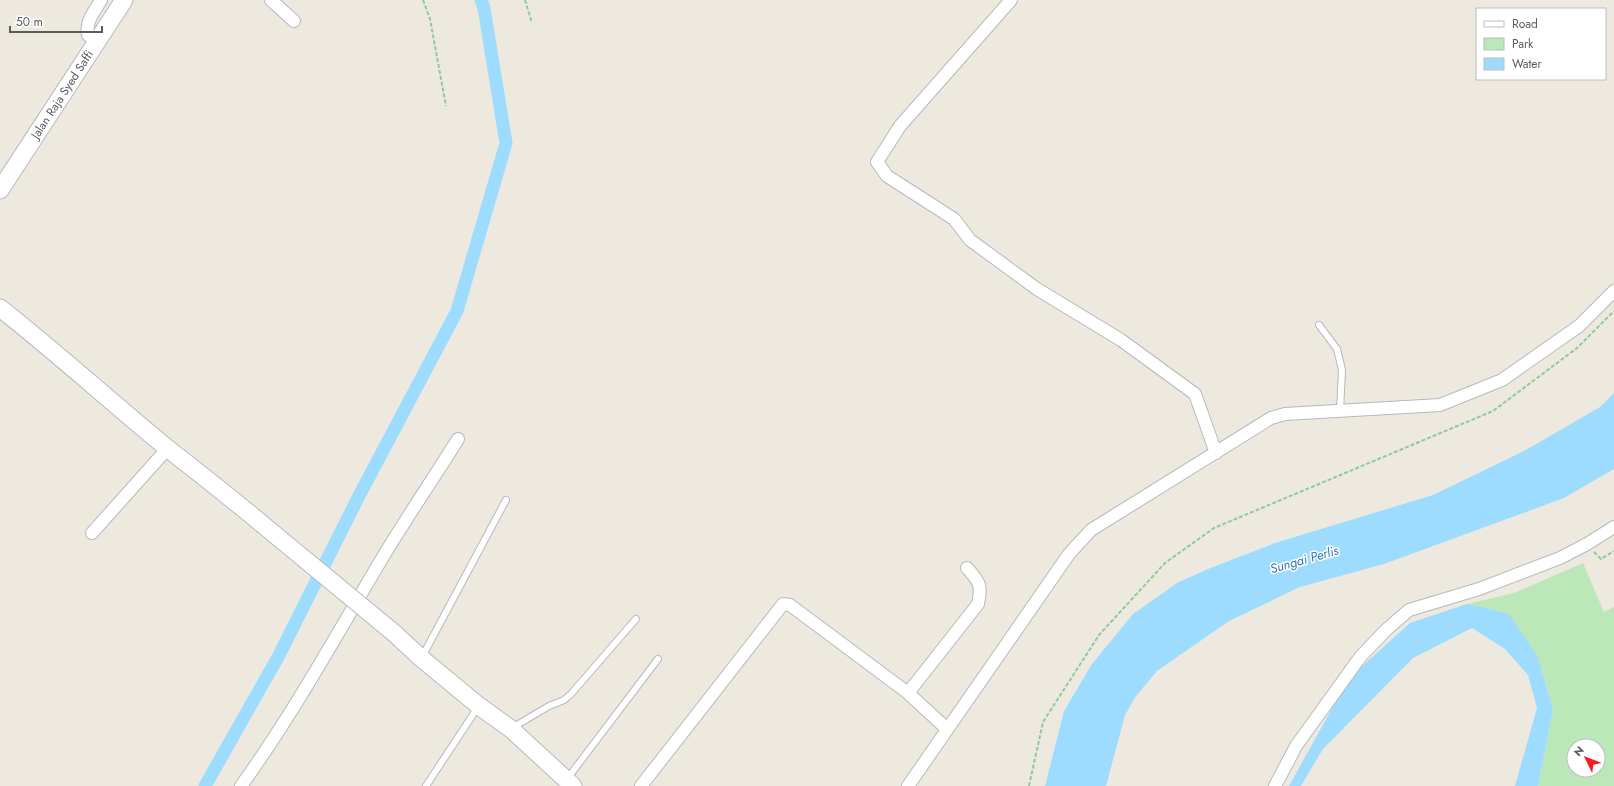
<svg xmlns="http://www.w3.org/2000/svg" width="1614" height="786" font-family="Jost,sans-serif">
	<rect width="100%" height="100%" fill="#ede9df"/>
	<path fill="#bce7b9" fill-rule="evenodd" d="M1583,563L1604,612L1614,607V786H1538L1553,710L1538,657L1467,604L1514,593ZM1574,746H1598V770H1574Z"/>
	<g fill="#9ddcff">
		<path d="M1614,393V469L1564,498L1384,564L1300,587L1229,621L1157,671L1136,696L1125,715L1106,786H1045L1064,711L1092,664L1133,614L1177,583L1208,569L1275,543L1433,495L1524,451L1600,407Z"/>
		<path d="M1467,604L1509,614L1538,657L1553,710L1538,786H1515L1537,708L1528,675L1505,649L1472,628L1413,658L1323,749L1301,786H1289L1349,678L1410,623Z"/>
	</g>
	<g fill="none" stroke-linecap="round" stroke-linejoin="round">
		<path stroke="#9ddcff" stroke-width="13" d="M205,786L278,657L361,492L457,311L506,143L484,8L481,0"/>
		<defs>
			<g id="lane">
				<path d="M1319,325L1337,349L1342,370L1340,411"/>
				<path d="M422,657L506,500"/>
				<path d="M512,728L549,706L564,700L571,694L636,619"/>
				<path d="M567,779L658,659"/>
				<path d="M426,786L478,707"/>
			</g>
			<g id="street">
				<path d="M271,0L294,21"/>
				<path d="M1011,0L900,126L877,162L887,176L954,219L970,240L1037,289L1121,340L1195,394L1216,453"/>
				<path d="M96,41L88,35C85,21 95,11 101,0"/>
				<path d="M92,533L168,448"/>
				<path d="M908,693L978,604C982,586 980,582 967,568"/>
				<path d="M241,786C290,718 331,645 374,572C400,527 430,484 458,439"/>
				<path d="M641,786L783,604L790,605L908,693L947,729"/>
				<path d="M908,786L1069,554L1091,530L1271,418L1285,414L1440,405L1502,380L1579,326L1614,291"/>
				<path d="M1275,786L1296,746L1361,656L1387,629L1409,610L1479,589L1560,558L1587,544L1614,527"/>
			</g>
			<g id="secondary">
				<path id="s1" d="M0,190L124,0"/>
				<path d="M0,308C57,353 111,402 167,448C199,473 231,498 262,524"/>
				<path d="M394,633L421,658L479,706L511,729L573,786"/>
			</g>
		</defs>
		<use href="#lane" stroke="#b5b9be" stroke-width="8"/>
		<use href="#street" stroke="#b5b9be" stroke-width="14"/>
		<use href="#secondary" stroke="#b5bac0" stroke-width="19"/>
		<g stroke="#92c89d" stroke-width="2" stroke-dasharray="4 2" stroke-linecap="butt">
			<path d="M423,0L430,19L446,106"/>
			<path d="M525,0L532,23"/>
			<path d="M1594,552L1601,559L1614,551"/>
			<path d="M1029,786L1043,722L1099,635L1165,563L1214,528L1493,411L1577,348L1614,311"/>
		</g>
		<use href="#lane" stroke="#fff" stroke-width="6"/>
		<use href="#street" stroke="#fff" stroke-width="12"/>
		<use href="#secondary" stroke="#fff" stroke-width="17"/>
		<defs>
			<path id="secondary-bridge" d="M262,524L394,633"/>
		</defs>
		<use href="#secondary-bridge" stroke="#b5bac0" stroke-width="19" stroke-linecap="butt"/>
		<use href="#secondary-bridge" stroke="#fff" stroke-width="17"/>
	</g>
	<g text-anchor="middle" stroke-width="3" stroke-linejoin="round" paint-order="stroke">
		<g font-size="12" fill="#585d62" stroke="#fff">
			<text dy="4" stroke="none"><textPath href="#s1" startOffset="114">Jalan Raja Syed Saffi</textPath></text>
		</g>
		<g font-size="13" font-style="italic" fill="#3078b0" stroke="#fff">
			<text transform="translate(1304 559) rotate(-16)" y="5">Sungai Perlis</text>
		</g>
	</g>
	<rect x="1476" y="8" width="130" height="72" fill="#ffffff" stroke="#bcbec0"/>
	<rect x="1484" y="21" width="20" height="6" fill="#ffffff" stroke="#bcbec0"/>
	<text x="1512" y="28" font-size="12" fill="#585d62">Road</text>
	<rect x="1484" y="38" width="20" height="12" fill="#bce7b9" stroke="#bcbec0"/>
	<text x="1512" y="48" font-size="12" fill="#585d62">Park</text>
	<rect x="1484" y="58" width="20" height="12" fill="#9ddcff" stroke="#bcbec0"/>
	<text x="1512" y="68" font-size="12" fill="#585d62">Water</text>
	<g transform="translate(1586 758) rotate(313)"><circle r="19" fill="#ffffff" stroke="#bcbec0"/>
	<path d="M0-3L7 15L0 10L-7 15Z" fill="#f81b1b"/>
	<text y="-6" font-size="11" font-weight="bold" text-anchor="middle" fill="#585d62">N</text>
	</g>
	<path d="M10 26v6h92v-6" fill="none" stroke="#585d62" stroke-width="2"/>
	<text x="16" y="26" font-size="12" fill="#585d62" stroke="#ffffff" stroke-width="3" paint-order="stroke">50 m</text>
</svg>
